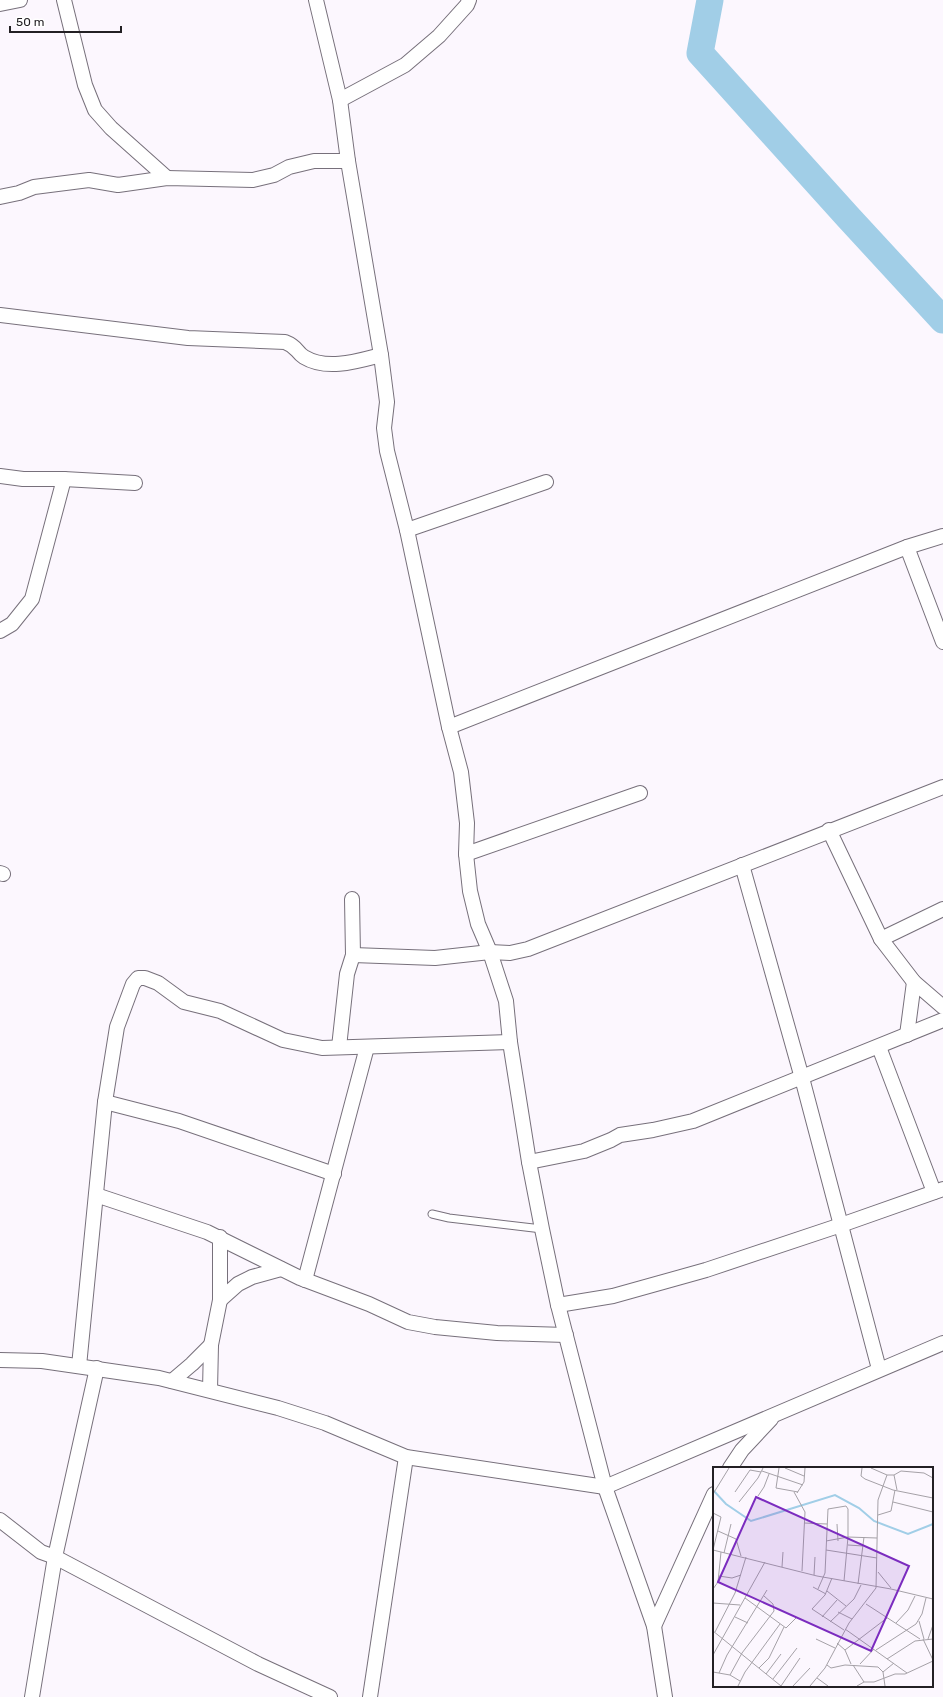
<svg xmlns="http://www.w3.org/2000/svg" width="943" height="1697" font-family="Rubik,sans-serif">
	<rect width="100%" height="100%" fill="#fcf7fe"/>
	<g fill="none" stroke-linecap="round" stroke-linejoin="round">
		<path stroke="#a1cee7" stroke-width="27" d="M710,0L700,53L848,217L943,320"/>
		<defs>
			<path id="lane" d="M432,1214L449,1218L542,1229"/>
			<g id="street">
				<path d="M64,0L85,85L95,110L111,128L167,178"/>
				<path d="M316,0L340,100L348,161L381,355L387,402L384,428L387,451L407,530L449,727L461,772L467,823L466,854L470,891L478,924L490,952L506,1001L510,1042L529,1162L542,1229L558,1305L605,1487L654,1626L665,1697"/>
				<path d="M0,4L20,0"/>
				<path d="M340,100L405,65L439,36L467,5L469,0"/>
				<path d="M0,197L19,193L34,187L89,180L118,185L167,178L253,180L274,175L289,167L314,161H348"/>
				<path d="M0,315L188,338L285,342C298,347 296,352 304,357C327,371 358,361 381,355"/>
				<path d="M0,476L23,479H64L135,483"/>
				<path d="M407,530L546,482"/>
				<path d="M907,547L943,642"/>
				<path d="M0,631L12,624L32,599L64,479"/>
				<path d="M449,727L907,547L943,536"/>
				<path d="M829,830L881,939L914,982L943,1007"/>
				<path d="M466,854L640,793"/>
				<path d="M742,865L802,1078L879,1369"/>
				<path d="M0,873L3,874"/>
				<path d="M881,939L943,909"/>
				<path d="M353,955L435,958L490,952L510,953L528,949L943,787"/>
				<path d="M907,1035L914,982"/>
				<path d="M339,1047L347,974L353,955L352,899"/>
				<path d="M879,1047L934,1192"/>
				<path d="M105,1102L179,1121L334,1174"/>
				<path d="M529,1162L584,1151L611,1140L620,1135L653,1130L693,1121L943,1020"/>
				<path d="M96,1195L207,1232L300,1278L369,1304L408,1322L435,1327L497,1333L566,1335"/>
				<path d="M305,1280L367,1047"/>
				<path d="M220,1300L238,1284L252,1277L281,1269"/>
				<path d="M558,1305L613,1296L706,1270L841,1225L943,1189"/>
				<path d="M0,1360L42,1361L159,1378L278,1408L325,1423L406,1457L605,1487L943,1343"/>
				<path d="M79,1366L105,1102L117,1027L133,984L138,978H145L158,983L184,1002L220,1011L283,1040L322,1048L510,1042"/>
				<path d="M172,1381L192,1364L211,1345"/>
				<path d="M210,1390L211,1345L220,1300V1237"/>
				<path d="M730,1468L742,1450L771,1419"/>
				<path d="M0,1520L41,1552L55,1557L258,1664L330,1697"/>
				<path d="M654,1626L714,1494"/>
				<path d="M32,1697L55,1557L97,1368"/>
				<path d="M370,1697L406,1457"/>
			</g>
		</defs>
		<use href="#lane" stroke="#77707b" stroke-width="9"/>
		<use href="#street" stroke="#77707b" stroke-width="16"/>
		<use href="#lane" stroke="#fff" stroke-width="7"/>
		<use href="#street" stroke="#fff" stroke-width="14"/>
	</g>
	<g transform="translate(713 1467)">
		<rect width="220" height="220" fill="#fcf7fe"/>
		<path fill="none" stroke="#a1cee7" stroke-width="2" d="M0,23L13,37L38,54L122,28L146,41L161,54L195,67L220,57"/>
		<path fill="none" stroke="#a5a1a7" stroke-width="1" d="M66,1L63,21L85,25M72,1L91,9M149,1L148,9L152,12L180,23L220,31M158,1L174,8H181L188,4L211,6L220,11M49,4L90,18M181,8L184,23M22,25L37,3L48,5M81,25L92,45L89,104M84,26L91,15L92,1M0,27L16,1M45,29L51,20L56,7M26,35L45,11L50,1M180,35L220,45M0,46L8,50L0,83L104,109L178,122L220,132M165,48L178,44L182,23M91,56L114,57M124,57L125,74M5,64L23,72L28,89M113,74L135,70L164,71M135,78L150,79M113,83L164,91M11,86L18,57M69,100L70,85M165,105L178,121M101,108L102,90M6,109L19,111L28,108M119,111L112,128L99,142L131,163M145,117L151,70M100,120L113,127M0,122L5,115L8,85M105,122L112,106L115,42L133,39L135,42V70L131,114M114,124L133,139M32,131L73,161L84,150M0,136L27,138M153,137L207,172M125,145L139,152M22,150L35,156M109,150L124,133M206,154L211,172M117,155L141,132L148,118M183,156L195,143L202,129M132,162L194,206M0,164L68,219M2,165L22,126L33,90M103,172L122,181M210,172L220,193M215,172L220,158M124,176L132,183L138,197M132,183L174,151M163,183L203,157L209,147L213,131M0,188L52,95M174,192L202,174L220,172M147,197L161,182M114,198L118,201L132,198L165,200L170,205L172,219M140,198L151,215M46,201L56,191L71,160M0,205L17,208L27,214M170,205L181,196M6,206L14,188L54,123M53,207L68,187M17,208L29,186L61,144L60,137L51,129M104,211L115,219M60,212L84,181M25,219L32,205L67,157M68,219L87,191M80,219L97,201M97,219L112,201L136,156L163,121L165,33L174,8M144,219L151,215H161L182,207H192L220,194"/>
		<path fill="#7b2cbf" fill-opacity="0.15" stroke="#7b2cbf" stroke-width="2" d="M43,30L196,99L158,184L5,115Z"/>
		<rect width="220" height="220" fill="none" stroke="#232024" stroke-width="2"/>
	</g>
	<path d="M10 26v6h111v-6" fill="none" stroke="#232024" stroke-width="2"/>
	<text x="16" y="26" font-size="12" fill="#232024" stroke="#ffffff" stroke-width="3" paint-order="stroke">50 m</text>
</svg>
